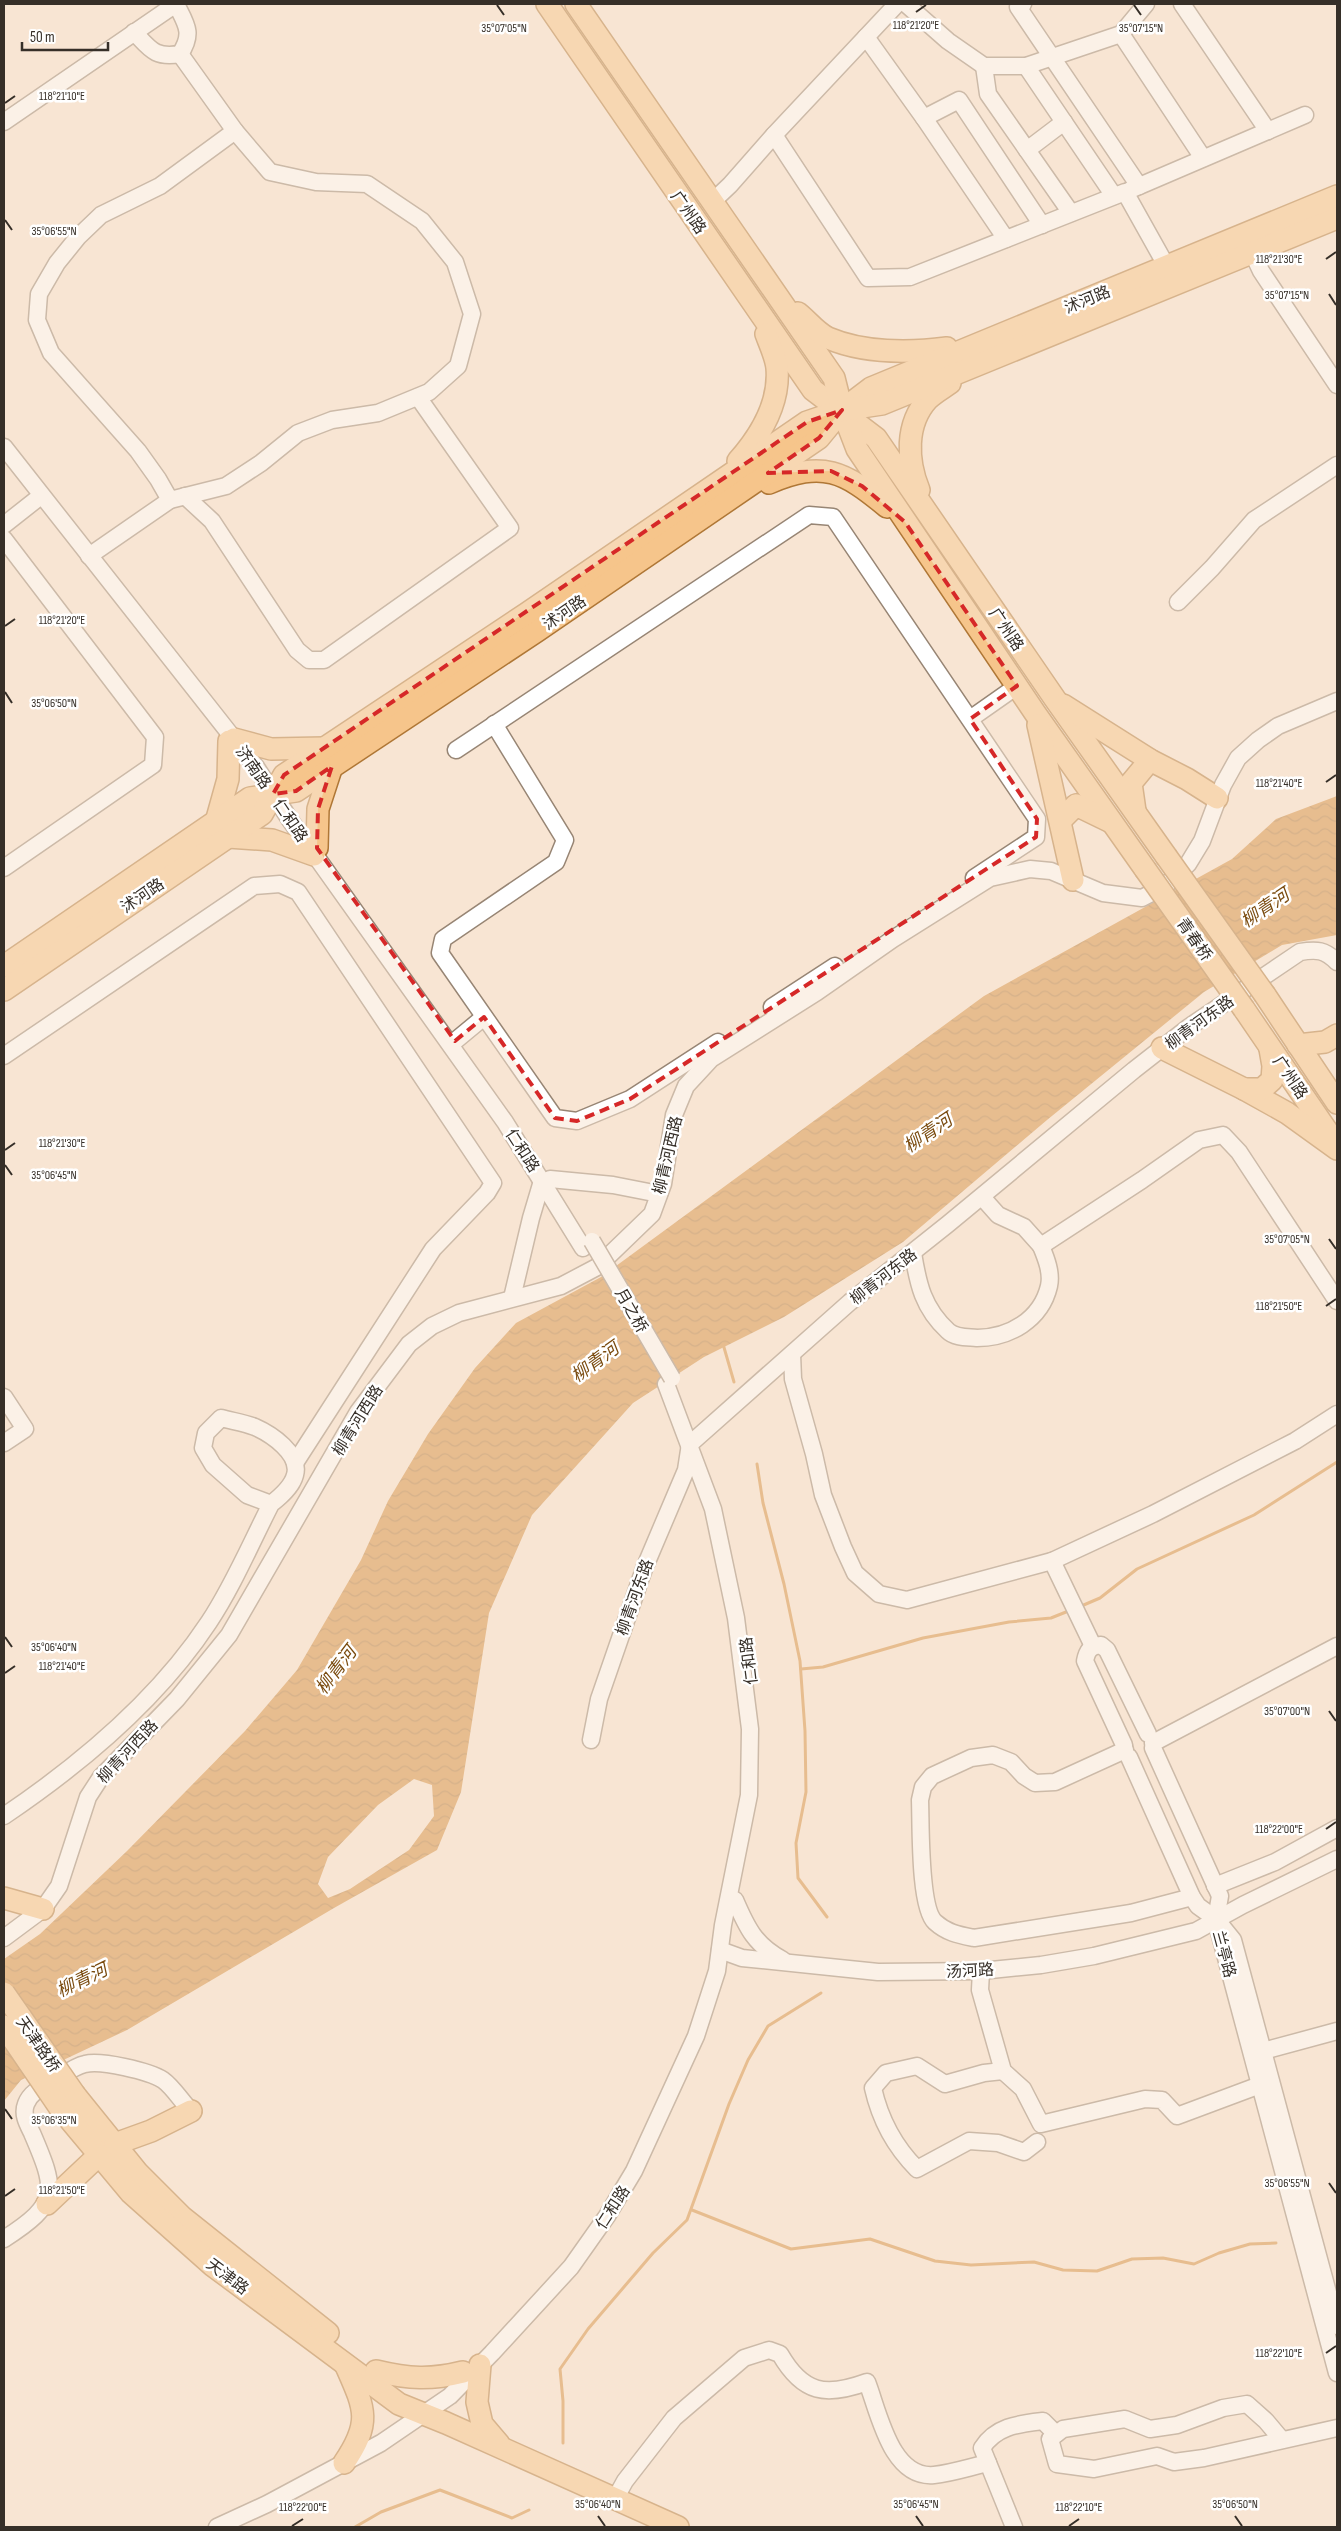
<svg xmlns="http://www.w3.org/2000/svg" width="1341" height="2531" font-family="'Sofia Sans Condensed','Noto Sans SC',sans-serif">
	<defs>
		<pattern id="water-waves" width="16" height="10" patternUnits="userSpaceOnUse" patternTransform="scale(1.25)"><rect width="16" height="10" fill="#d38c3d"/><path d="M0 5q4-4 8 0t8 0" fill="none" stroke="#ac7333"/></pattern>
	</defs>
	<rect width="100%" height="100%" fill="#f8e5d3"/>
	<path fill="url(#water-waves)" fill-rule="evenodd" d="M1337,796V935L1282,945L1204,992L1047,1120L903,1242L784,1317L704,1357L633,1403L532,1515L489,1613L461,1792L437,1850L334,1908L127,2030L21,2080L4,2101V1959L40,1934L127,1851L245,1731L297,1670L361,1560L388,1501L428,1434L475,1368L516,1323L601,1277L984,996L1232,859L1276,819ZM414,1779L432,1785L434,1816L409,1850L350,1889L328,1898L318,1884L328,1857L378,1805Z"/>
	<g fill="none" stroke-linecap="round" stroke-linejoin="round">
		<g stroke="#d38c3d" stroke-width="3">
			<path d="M723,1344L734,1382"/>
			<path d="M757,1464L763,1503L784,1584L800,1661L805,1731L806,1792L796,1843L798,1878L827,1917"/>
			<path d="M1079,1607L1100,1598L1137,1569L1254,1515L1337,1462"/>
			<path d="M801,1669L823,1667L923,1638L1009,1622L1051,1618L1071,1610"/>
			<path d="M692,2210L791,2249L870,2239L935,2261L971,2265L1034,2262L1063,2270L1097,2271L1132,2259L1163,2258L1194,2264L1219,2253L1250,2244L1276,2243"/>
			<path d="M563,2443V2401L560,2369L588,2329L653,2253L687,2220L729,2104L748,2060L768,2026L821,1993"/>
			<path d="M355,2527L381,2512L440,2490L512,2518L529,2510"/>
		</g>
		<defs>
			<g id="minor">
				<path d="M906,4L948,41L984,66H1026L1121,34L1146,4"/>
				<path d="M1023,4L1018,7L1139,186"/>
				<path d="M1182,4L1268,131"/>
				<path d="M134,32C151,50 155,58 180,54C194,33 186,24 176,4"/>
				<path d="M1121,34L1203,158"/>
				<path d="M866,37L924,118L1006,239"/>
				<path d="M984,66L988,94L1071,213"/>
				<path d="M1026,66L1114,196"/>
				<path d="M924,118L959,100L1042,225"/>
				<path d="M4,122L176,4"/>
				<path d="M774,135L868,278L910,277L1125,192L1167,267"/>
				<path d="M1027,150L1064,122"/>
				<path d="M1130,190L1305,115"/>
				<path d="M712,202L730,185L774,135L897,4"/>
				<path d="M1253,254L1261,271L1337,385"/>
				<path d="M4,447L256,767L290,820L505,1122L583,1248"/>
				<path d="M185,496L212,521L297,650L309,660H324L510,528L418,397"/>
				<path d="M170,500L158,479L138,451L51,353L37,320L39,294L57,263L78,237L101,215L160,186L235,131"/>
				<path d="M4,525L37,499"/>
				<path d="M4,539L155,737L153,765L4,868"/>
				<path d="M89,556L170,500L226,486L261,463L298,433L332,420L378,413L429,392L458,366L472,314L455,262L422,221L367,184L316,182L270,172L235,131L180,54"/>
				<path d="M1178,602L1212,568L1254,520L1337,465"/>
				<path d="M970,719L1017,686"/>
				<path d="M494,724L565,840L556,862L443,939L440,953L555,1118L577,1121L630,1099L718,1042"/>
				<path d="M456,750L809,515L833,517L1037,819L1036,837L974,878"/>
				<path d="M772,1007L835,966"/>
				<path d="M455,1041L484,1017"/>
				<path d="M4,1056L254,886L280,884L298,892L493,1183L487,1193L433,1249L295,1463"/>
				<path d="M550,1179L613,1185L659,1194"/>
				<path d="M982,1197L998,1215L1024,1227L1041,1246L1142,1180L1199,1140L1223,1135L1239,1152L1337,1301"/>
				<path d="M913,1253C918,1284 923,1308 948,1331C955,1338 968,1337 977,1338C1009,1338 1041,1320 1049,1286C1052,1273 1046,1258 1041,1246"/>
				<path d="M512,1298L531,1218L542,1181"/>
				<path d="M792,1354L793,1379L814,1454L823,1495L843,1547L855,1573L879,1594L907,1600L1052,1561L1153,1514L1295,1441L1337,1414"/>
				<path d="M4,1397L25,1429L4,1443"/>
				<path d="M1052,1561L1093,1646"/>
				<path d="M591,1740L599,1699L644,1569L686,1470L690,1444L850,1302L948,1224L1134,1070L1189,1027L1300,952C1317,949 1325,950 1337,962"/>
				<path d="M1153,1743L1337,1646"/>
				<path d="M1124,1745L1085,1661C1087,1651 1090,1646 1101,1645L1107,1650L1148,1734"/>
				<path d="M1153,1748L1220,1896L1216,1919"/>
				<path d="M1125,1750L1055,1782L1035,1783L1024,1776L1011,1762L993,1755L971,1758L932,1776L923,1787L920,1800C921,1825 919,1907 935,1922C947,1933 959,1935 974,1938L1131,1913L1192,1897"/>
				<path d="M1129,1757L1192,1897L1198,1906L1216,1919L1233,1940L1337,2326"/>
				<path d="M4,1816C81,1764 157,1701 209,1622C233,1586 251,1543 271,1504C280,1497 292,1487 295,1475C301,1454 271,1434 255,1427C245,1423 232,1421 221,1418L206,1433L203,1448L213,1465L247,1495L271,1504"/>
				<path d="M1215,1886L1275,1862L1337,1828"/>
				<path d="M735,1900C747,1928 755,1945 783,1960"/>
				<path d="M1217,1924L1337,2373"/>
				<path d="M4,1938L43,1909L59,1886L88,1797L101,1777L177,1699L229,1635L358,1412L409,1344L432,1326L459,1313L561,1286L597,1267L652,1214L663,1184L674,1115L686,1086L711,1059L817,992L893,939L990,878L1030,869L1051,871L1103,893L1142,898L1165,886L1188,864L1202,841L1223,785L1238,758L1258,740L1278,726L1337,701"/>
				<path d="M720,1950L742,1958L878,1972L981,1971L1041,1965L1094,1956L1196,1931L1243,1905L1337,1859"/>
				<path d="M981,1971L980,1990L1003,2071L1023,2089L1041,2124L1145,2099L1162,2100L1177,2116L1260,2085"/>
				<path d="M1263,2051L1337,2031"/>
				<path d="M1003,2071L984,2073L945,2084L917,2066L886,2073L873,2088C880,2119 894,2146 917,2169L969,2141L998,2143L1024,2152L1037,2142"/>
				<path d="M4,2239C60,2203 57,2191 32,2133C27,2123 22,2114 26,2104C31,2091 43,2087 55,2080C63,2075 75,2066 85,2064C101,2060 149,2071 163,2080C173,2087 182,2102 191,2111"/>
				<path d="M1282,2440L1266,2421L1247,2404L1223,2408L1177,2425L1150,2429L1125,2419L1063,2429L1050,2439L1057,2464L1094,2469L1157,2456L1174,2462L1204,2458L1337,2428"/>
				<path d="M615,2499L625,2481L674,2418L744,2358L769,2350L780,2354C803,2394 826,2397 867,2382C879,2413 891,2479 934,2475C952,2473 970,2467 988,2463"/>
				<path d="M217,2527L267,2504L381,2443L450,2396L492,2353L571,2267L607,2216L634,2171L696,2036L717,1971L723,1925L749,1795L750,1729L736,1618L713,1509L666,1384"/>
				<path d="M1014,2527L982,2448C996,2426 1018,2424 1043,2421L1056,2434"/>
			</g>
			<g id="major">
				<path d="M547,4L813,390L876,438L1055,699L1166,856"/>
				<path d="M576,4L834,378L842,410L857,449L1035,713L1145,869"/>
				<path d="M798,313C807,320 817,333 828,338C863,353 909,353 947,348"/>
				<path d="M738,461C760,436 780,403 777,368C776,357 770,345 766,334"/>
				<path d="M769,483C823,460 844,471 887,507"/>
				<path d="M919,490C907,461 905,424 928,399C934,393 943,388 950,383"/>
				<path d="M1063,705L1150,760L1187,779L1217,798"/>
				<path d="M1038,725L1073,880"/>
				<path d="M234,739L271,749L324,748"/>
				<path d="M1135,811L1131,783L1150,760"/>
				<path d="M1061,820L1076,805L1111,822"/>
				<path d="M216,822L228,779L229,741"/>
				<path d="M228,837L272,840L314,855"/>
				<path d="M317,848L318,809L332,766"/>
				<path d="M4,966L250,798L296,791L537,631L819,438L842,410L871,388L1337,196"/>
				<path d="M4,990L262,814L284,775L526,614L807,422L842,410L882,404L1337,218"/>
				<path d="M1265,995L1337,1103"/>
				<path d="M1244,1009L1334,1141"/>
				<path d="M1298,1045L1325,1042L1337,1035"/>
				<path d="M1162,1048L1244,1089L1287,1113L1337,1149"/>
				<path d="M1244,1089H1262L1272,1080L1273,1066L1270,1049"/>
				<path d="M4,1898L43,1909"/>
				<path d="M75,2095L138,2173L182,2217L328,2333"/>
				<path d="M60,2108L131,2193L212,2265L399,2404L446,2423L678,2527"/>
				<path d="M115,2144L151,2131L191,2111"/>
				<path d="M47,2204L99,2155"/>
				<path d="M480,2365L477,2402L482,2424L499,2444"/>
				<path d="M376,2371C409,2379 431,2380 463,2372"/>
				<path d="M344,2463C372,2422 365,2409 346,2366"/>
			</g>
		</defs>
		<use href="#minor" stroke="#978574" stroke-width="19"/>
		<use href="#major" stroke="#af7736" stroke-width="24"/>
		<use href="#minor" stroke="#fff" stroke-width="16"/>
		<use href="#major" stroke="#f6c58b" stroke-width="21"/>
		<defs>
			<path id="minor-bridge" d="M592,1241L672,1378"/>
			<g id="major-bridge">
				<path d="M1166,856L1265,995"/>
				<path d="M1145,869L1244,1009"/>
				<path d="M4,1993L75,2095"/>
				<path d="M4,2026L60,2108"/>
			</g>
		</defs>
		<use href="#minor-bridge" stroke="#978574" stroke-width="19" stroke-linecap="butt"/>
		<use href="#major-bridge" stroke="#af7736" stroke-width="24" stroke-linecap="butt"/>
		<use href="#minor-bridge" stroke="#fff" stroke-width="16"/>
		<use href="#major-bridge" stroke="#f6c58b" stroke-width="21"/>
	</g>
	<path d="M0 0H1341V2531H0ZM842,410L819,438L768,473L831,471L862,486L905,522L1017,686L970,719L1037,819L1036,837L630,1099L577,1121L555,1118L484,1017L455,1041L317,848L318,809L332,766L296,791L273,794L284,775L807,422Z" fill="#f8e5d3" fill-opacity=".55" fill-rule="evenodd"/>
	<path fill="none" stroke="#d62828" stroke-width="4" stroke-dasharray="10 6" stroke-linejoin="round" d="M842,410L819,438L768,473L831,471L862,486L905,522L1017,686L970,719L1037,819L1036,837L630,1099L577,1121L555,1118L484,1017L455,1041L317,848L318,809L332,766L296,791L273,794L284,775L807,422Z"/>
	<path fill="none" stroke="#362f28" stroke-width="2" d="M497,5L504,15M1134,5L1141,15M916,12L926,5M5,103L15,96M5,220L12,230M1326,259L1336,252M1329,294L1336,305M5,626L15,619M5,692L12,703M1326,782L1336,775M5,1150L15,1143M5,1165L12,1175M1329,1239L1336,1249M1326,1306L1336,1299M5,1637L12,1647M5,1673L15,1666M1329,1711L1336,1721M1326,1829L1336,1822M5,2109L12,2119M1329,2183L1336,2193M5,2196L15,2189M1326,2353L1336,2346M598,2516L605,2526M916,2516L923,2526M1235,2516L1242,2526M292,2526L303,2519M1069,2526L1079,2519"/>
	<g text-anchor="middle" stroke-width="5" stroke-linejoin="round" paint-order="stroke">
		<g font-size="16" fill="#362f28" stroke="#fff">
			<text transform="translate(689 212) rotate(55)" y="6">广州路</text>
			<text transform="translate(1087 299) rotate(-22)" y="6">沭河路</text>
			<text transform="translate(564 612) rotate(-34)" y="6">沭河路</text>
			<text transform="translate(1007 629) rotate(56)" y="6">广州路</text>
			<text transform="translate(254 767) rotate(55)" y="6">济南路</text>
			<text transform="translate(291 820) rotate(56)" y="6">仁和路</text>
			<text transform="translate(142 895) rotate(-34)" y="6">沭河路</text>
			<text transform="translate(1195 939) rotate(55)" y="6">青春桥</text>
			<text transform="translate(1199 1022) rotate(-36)" y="6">柳青河东路</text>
			<text transform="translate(1291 1077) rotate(56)" y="6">广州路</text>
			<text transform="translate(523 1150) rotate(57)" y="6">仁和路</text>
			<text transform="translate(667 1155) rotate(-77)" y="6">柳青河西路</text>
			<text transform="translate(883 1276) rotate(-38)" y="6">柳青河东路</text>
			<text transform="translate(632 1310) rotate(60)" y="6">月之桥</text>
			<text transform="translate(357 1420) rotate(-58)" y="6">柳青河西路</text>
			<text transform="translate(634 1597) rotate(-70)" y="6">柳青河东路</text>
			<text transform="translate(748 1661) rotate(-97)" y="6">仁和路</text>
			<text transform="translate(127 1751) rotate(-47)" y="6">柳青河西路</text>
			<text transform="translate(1225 1954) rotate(75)" y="6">兰亭路</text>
			<text transform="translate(970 1970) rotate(-3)" y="6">汤河路</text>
			<text transform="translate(39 2044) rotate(55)" y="6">天津路桥</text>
			<text transform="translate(612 2207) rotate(-57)" y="6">仁和路</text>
			<text transform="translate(228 2276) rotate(37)" y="6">天津路</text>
		</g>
		<g font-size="18" font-style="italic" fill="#7a4b0f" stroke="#fff">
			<text transform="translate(1265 908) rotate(-34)" y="6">柳青河</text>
			<text transform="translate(928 1133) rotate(-34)" y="6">柳青河</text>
			<text transform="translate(595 1362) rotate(-36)" y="6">柳青河</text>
			<text transform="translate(336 1670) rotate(-53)" y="6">柳青河</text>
			<text transform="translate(82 1980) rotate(-26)" y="6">柳青河</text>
		</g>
	</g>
	<g font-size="12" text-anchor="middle" fill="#362f28" stroke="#fff" stroke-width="5" stroke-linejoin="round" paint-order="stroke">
		<text x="916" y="29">118°21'20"E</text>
		<text x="504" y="32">35°07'05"N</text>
		<text x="1141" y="32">35°07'15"N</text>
		<text x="62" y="100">118°21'10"E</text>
		<text x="54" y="235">35°06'55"N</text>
		<text x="1279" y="263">118°21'30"E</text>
		<text x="1287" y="299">35°07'15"N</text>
		<text x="62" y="624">118°21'20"E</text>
		<text x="54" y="707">35°06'50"N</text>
		<text x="1279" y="787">118°21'40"E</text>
		<text x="62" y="1147">118°21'30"E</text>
		<text x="54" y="1179">35°06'45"N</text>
		<text x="1287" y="1243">35°07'05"N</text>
		<text x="1279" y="1310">118°21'50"E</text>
		<text x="54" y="1651">35°06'40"N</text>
		<text x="62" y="1670">118°21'40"E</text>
		<text x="1287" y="1715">35°07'00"N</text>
		<text x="1279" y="1833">118°22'00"E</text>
		<text x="54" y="2124">35°06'35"N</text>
		<text x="1287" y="2187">35°06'55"N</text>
		<text x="62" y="2194">118°21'50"E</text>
		<text x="1279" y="2357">118°22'10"E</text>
		<text x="598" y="2508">35°06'40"N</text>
		<text x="916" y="2508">35°06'45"N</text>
		<text x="1235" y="2508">35°06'50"N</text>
		<text x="303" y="2511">118°22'00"E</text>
		<text x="1079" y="2511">118°22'10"E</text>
	</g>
	<rect width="1341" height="2531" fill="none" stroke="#362f28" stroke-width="10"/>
	<path d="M22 42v8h86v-8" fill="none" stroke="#362f28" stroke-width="2.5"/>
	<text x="30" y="42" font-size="15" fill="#362f28" stroke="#ffffff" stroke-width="4" paint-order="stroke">50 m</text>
</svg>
